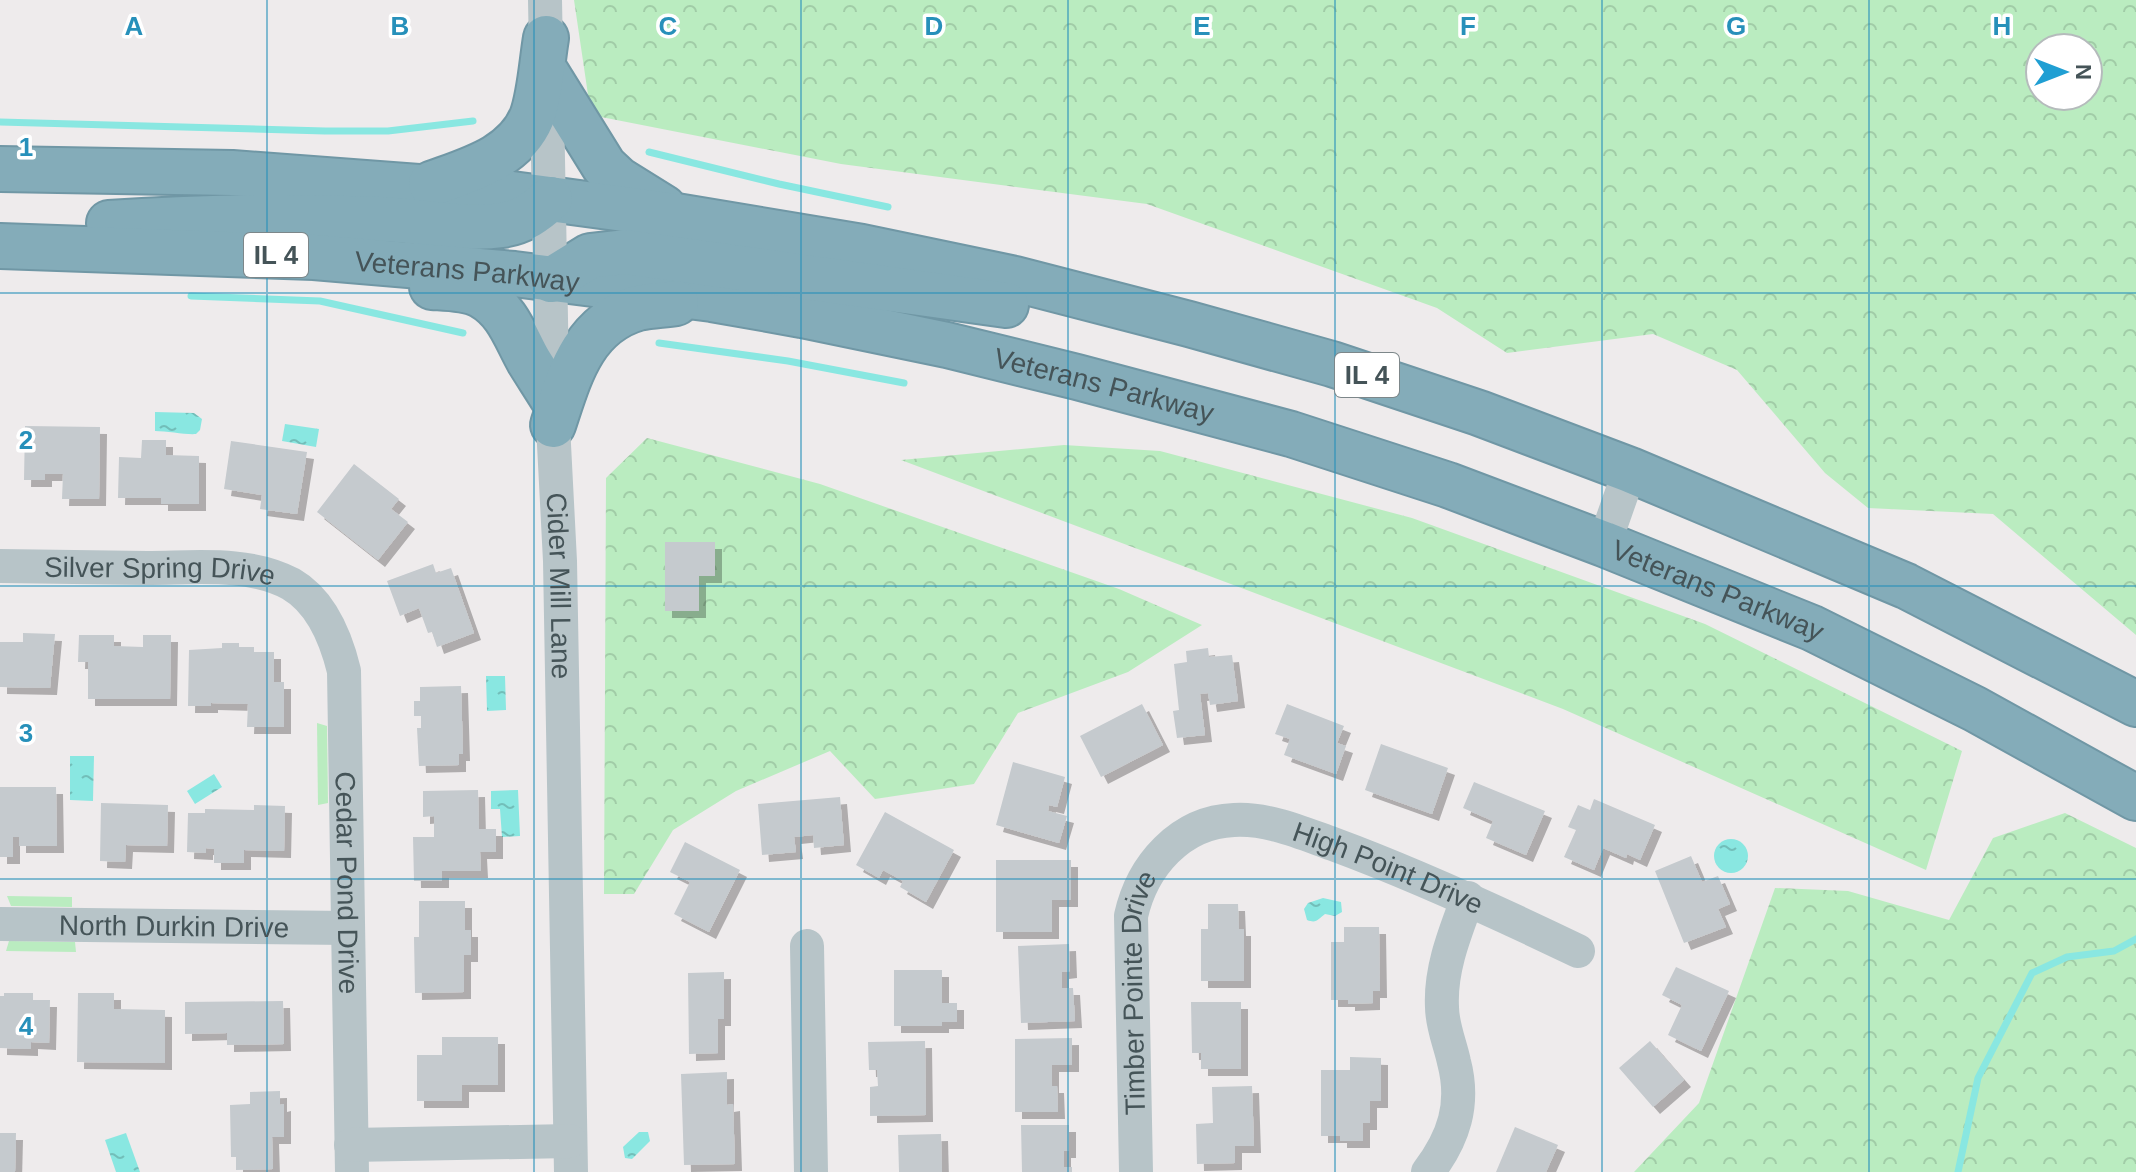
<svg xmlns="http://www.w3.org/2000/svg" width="2136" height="1172" font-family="Arial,sans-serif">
	<defs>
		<pattern id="forest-crowns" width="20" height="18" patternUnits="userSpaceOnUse" patternTransform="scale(2)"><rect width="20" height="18" fill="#baecc0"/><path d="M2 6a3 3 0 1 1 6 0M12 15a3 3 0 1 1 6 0" fill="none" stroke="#a1cca7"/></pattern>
		<pattern id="water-ripples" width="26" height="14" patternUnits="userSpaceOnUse" patternTransform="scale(2)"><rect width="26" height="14" fill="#89e7e1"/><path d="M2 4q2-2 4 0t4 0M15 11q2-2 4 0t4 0" fill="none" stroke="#72beb9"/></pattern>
		<filter id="shadow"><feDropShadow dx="7" dy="7" stdDeviation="0" flood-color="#0004"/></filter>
	</defs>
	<rect width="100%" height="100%" fill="#eeebec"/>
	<g fill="#baecc0">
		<path d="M317,723L327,726L328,803L318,805Z"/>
		<path d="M7,896L72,897V907L11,906Z"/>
		<path d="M9,941L75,942L76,952L6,951Z"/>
	</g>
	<g fill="url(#forest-crowns)" fill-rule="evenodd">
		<path d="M574,0H2136V635L1993,514L1868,508L1825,473L1737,370L1653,334L1507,353L1437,308L1147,204L841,164L591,115ZM2040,48H2088V96H2040Z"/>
		<path d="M647,438L820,484L1119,589L1202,625L1128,672L1018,713L974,784L875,799L830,751L736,791L673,830L634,894H604L606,478Z"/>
		<path d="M1064,445L1160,451L1412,518L1705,624L1962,751L1926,870L1563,709L901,460Z"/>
		<path d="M2065,813L2136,848V1172H1634L1699,1103L1775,888L1848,891L1949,920L1993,838Z"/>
	</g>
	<g fill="url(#water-ripples)">
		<path d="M155,412L194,413L202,419L200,430L196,434C187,435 167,431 155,431Z"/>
		<path d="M285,424L319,429L316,447L282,441Z"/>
		<path d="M486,676H505L506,710L487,711Z"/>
		<path d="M70,756H94L93,801L70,800Z"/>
		<path d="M214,774L222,787L195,804L187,791Z"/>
		<path d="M518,790L520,836L502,837L500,809H491V791Z"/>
		<circle cx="1731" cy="856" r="17"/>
		<path d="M1323,898L1341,902L1342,912L1335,916L1325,914C1318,919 1317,924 1307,920L1304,909L1308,903Z"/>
		<path d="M639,1132H648L650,1141L632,1159L625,1158L623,1147Z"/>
		<path d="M126,1133L140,1172H116L105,1140Z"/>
	</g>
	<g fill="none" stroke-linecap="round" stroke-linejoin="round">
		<g stroke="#89e7e1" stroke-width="7">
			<path d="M0,122L325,131H388L473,121"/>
			<path d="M649,152L779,184L888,207"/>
			<path d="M191,296L320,301L463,333"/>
			<path d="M659,343L788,361L904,383"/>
			<path d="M1958,1172L1978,1078L2032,973L2067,957L2114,951L2136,939"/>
		</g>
	</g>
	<g fill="#c5cace" filter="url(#shadow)">
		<path d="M25,426L100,427L99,499H62L63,474H45V480H24Z"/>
		<path d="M142,440H166V455L199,456V504H161V498H118L119,457L141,458Z"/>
		<path d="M231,441L307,452L297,514L260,509L262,495L224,489Z"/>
		<path d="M354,464L399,499L391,509L408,522L378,560L317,512Z"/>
		<path d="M665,542H715V576H699V611H665Z"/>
		<path d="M433,564L436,573L451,568L474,633L437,647L432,632L428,633L419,608L400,616L387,581Z"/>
		<path d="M23,633L55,634L50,688L0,687V642H23Z"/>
		<path d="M79,635H114V646L143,647V635H171L170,699H88V662H78Z"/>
		<path d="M222,643H239V647H254V652H274V682H284V727H247L248,704L211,703V706H188L189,650L222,648Z"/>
		<path d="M1208,648L1209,657L1232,655L1238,701L1210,705L1208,693L1200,694L1205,735L1177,738L1173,711L1179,710L1174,664L1187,662L1186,651Z"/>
		<path d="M461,686L463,754H459V765L419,766L417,728H421V716H414V701H420V687Z"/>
		<path d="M1142,704L1163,745L1101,777L1080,736Z"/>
		<path d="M1287,704L1344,726L1337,743L1346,746L1336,774L1284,755L1290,739L1275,734Z"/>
		<path d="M1381,744L1448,768L1432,814L1365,790Z"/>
		<path d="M1013,762L1065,777L1057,807L1049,805L1048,811L1067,816L1059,843L996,825Z"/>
		<path d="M1474,782L1545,811L1526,855L1486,838L1493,821L1463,808Z"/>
		<path d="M0,787H56L57,846H19V837H13V857H0Z"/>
		<path d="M478,790L479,829H496V852H480L481,871H442V881H414L413,837H434V816L423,817V791Z"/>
		<path d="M840,797L844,845L814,848L813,835L794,837L796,852L762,855L758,804Z"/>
		<path d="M1594,799L1655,825L1640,860L1627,854L1626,858L1603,848L1594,870L1564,857L1576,830L1568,827L1578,805L1590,810Z"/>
		<path d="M101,803L168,805L167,846L126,845L125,862L100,861Z"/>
		<path d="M254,805L285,806L284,851L244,850V863H214V849L206,848V853L187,852L188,813H205V809L254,810Z"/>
		<path d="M885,812L954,850L926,902L900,887L903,881L883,870L879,878L856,865Z"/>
		<path d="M685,842L740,870L709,932L674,914L690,882L670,872Z"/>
		<path d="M1691,856L1702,882L1718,876L1730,904L1718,909L1726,927L1684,943L1655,871Z"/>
		<path d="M996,860H1071V900H1052V932H996Z"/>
		<path d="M419,901H465V930H471V955H464V992L415,993L414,937H419Z"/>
		<path d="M1208,904H1238L1239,929H1244V981H1201V929H1208Z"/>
		<path d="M1344,927H1379L1380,991H1373V1003L1348,1004V1000H1331V942H1344Z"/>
		<path d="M1069,944L1070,971L1062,972V988H1073L1075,1021L1021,1023L1018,946Z"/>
		<path d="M1676,967L1729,991L1701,1051L1668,1035L1682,1005L1662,995Z"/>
		<path d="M894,970H942V1003H957V1022H942V1026H894Z"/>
		<path d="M724,972V1019H718V1053L689,1054L688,973Z"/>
		<path d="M4,993H33V1000H50L49,1043L31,1042V1049L0,1048V996H4Z"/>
		<path d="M78,993H114V1009L165,1010V1063L77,1062Z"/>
		<path d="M283,1001L284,1044L227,1045V1033L185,1034V1002Z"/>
		<path d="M1191,1002H1241V1069H1201V1053H1192Z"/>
		<path d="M442,1037H498V1085H462V1101H417V1055H442Z"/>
		<path d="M1072,1038V1065H1052V1086H1057L1058,1112H1015V1039Z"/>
		<path d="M925,1041L926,1115L870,1116V1087L878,1086L877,1070H869L868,1042Z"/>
		<path d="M1650,1041L1684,1080L1653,1107L1619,1068Z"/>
		<path d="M1350,1057L1381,1058V1101H1370V1123H1363V1141H1340V1136H1321V1070H1350Z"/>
		<path d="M727,1072V1105L733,1104L735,1164L684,1165L681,1074Z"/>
		<path d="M1252,1086L1254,1146H1235V1163L1197,1164L1196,1124L1213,1123L1212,1087Z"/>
		<path d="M280,1091V1105L284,1104V1137H272L273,1169L236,1170V1157H231L230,1105L250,1104V1092Z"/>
		<path d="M1021,1125H1069V1151H1064V1167H1072V1172H1022Z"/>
		<path d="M1515,1127L1558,1145L1546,1172H1496Z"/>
		<path d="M0,1133H16L15,1172H0Z"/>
		<path d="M941,1134L942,1172H899L898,1135Z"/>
	</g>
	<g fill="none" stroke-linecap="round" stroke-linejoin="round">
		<defs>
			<g id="highway">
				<path d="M547,74L604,166L619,180L664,208"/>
				<path d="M0,169L232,173L512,194L676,216L862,247L1015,279L1189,324L1332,364L1479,413L1630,470L1906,586L2136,704"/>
				<path d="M431,184C469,170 515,158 532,117C540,96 542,62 546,38"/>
				<path d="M109,223C199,217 289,215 379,219C419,220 463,231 502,225C522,222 536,212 550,199"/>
				<path id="s5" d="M0,246L314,257L514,274L712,299L802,315L947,345L1077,377L1291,434L1448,485L1604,544L1812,628L1975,709L2136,798"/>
				<path d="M551,280L590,256L625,252L1006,305"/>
				<path d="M432,287C448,288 468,288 482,296C508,311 515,336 529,361C537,374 545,386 553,399"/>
				<path d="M553,425C569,377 582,324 638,308C650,305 664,305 676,303"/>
			</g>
		</defs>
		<use href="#highway" stroke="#7097a5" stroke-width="48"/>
		<g stroke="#b7c4c8" stroke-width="34">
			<path id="s1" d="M545,0L553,425L560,561L571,1172"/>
			<path d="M1604,544L1630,470"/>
			<path id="s2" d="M0,566C49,567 98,567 147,568C194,568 248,561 291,584C322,602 336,638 344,671L352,1172"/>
			<path id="s3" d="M0,924L348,928"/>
			<path d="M807,946L811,1172"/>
			<path d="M351,1145L570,1141"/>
			<path id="s4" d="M1136,1172L1131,916C1142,866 1180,822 1234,820C1268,818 1302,833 1333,844C1417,875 1497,912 1578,951"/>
			<path d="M1428,1172C1454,1138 1465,1104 1454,1062C1450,1043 1442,1026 1442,1007C1440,969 1455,933 1468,898"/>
		</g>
		<use href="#highway" stroke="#84acb9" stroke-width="44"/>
	</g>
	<path fill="none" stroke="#2790ba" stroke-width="2" stroke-opacity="0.55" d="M267,0V1172M534,0V1172M801,0V1172M1068,0V1172M1335,0V1172M1602,0V1172M1869,0V1172M0,293H2136M0,586H2136M0,879H2136"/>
	<g text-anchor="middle" stroke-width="7" stroke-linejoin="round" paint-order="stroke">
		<g fill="#fff" stroke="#7d878a" stroke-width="2">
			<rect x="244" y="233" width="64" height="44" rx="6"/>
			<rect x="1335" y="353" width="64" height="44" rx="6"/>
		</g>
		<g font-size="26" font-weight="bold" fill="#455458">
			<text x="276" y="264">IL 4</text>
			<text x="1367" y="384">IL 4</text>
		</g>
		<g font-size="28" fill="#455458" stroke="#fff">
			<text dy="10" stroke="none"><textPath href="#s5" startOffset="468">Veterans Parkway</textPath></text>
			<text dy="10" stroke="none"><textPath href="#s5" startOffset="1116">Veterans Parkway</textPath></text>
			<text dy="10" stroke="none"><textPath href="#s2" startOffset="160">Silver Spring Drive</textPath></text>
			<text dy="10" stroke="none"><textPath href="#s1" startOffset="586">Cider Mill Lane</textPath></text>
			<text dy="10" stroke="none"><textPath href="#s5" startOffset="1764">Veterans Parkway</textPath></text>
			<text dy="10" stroke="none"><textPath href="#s4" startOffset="570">High Point Drive</textPath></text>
			<text dy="10" stroke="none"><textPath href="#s2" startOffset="610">Cedar Pond Drive</textPath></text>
			<text dy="10" stroke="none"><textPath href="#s3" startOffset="174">North Durkin Drive</textPath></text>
			<text dy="10" stroke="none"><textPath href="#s4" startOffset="180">Timber Pointe Drive</textPath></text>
		</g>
	</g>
	<g font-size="26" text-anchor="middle" font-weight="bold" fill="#2790ba" stroke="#fff" stroke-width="7" stroke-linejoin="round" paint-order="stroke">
		<text x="134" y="35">A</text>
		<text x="400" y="35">B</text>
		<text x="668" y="35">C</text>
		<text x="934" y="35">D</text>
		<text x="1202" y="35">E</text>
		<text x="1468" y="35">F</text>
		<text x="1736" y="35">G</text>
		<text x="2002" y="35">H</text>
		<text x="26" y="156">1</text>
		<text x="26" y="449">2</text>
		<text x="26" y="742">3</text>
		<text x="26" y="1035">4</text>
	</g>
	<g transform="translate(2064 72) rotate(90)"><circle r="38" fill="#ffffff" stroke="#b5bbbc" stroke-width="2"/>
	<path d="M0-6L14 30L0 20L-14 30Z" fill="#209fd3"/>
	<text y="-12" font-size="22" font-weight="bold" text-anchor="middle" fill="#455458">N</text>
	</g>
</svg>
